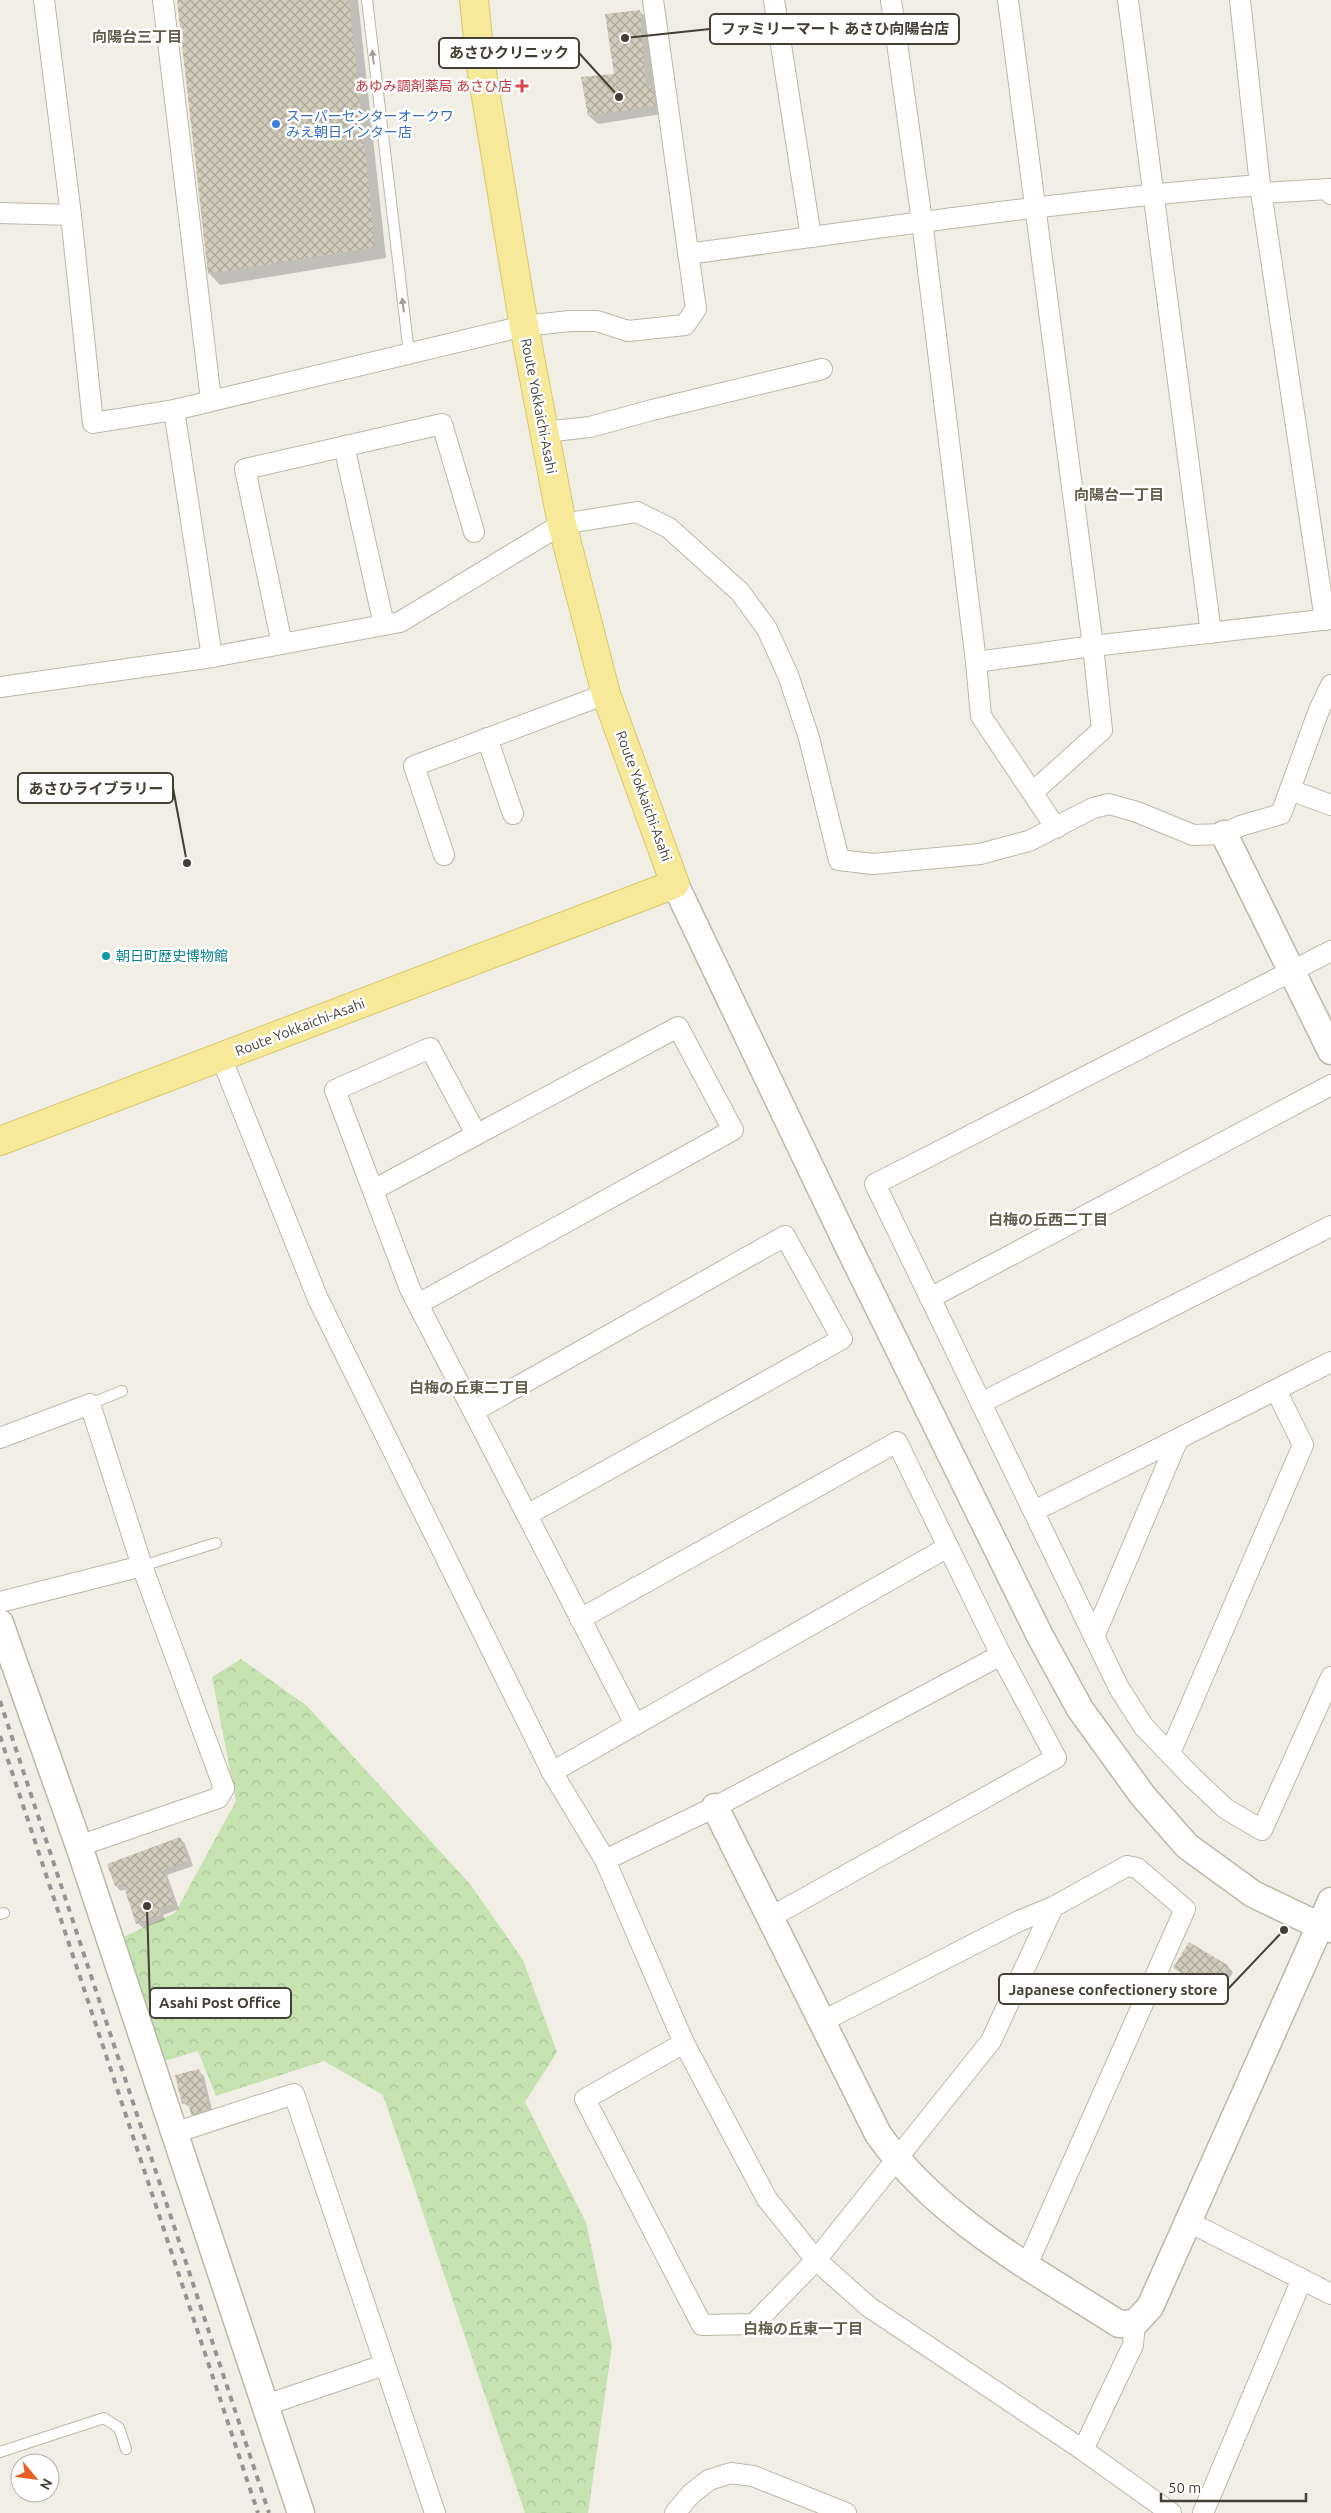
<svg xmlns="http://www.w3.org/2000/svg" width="1331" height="2513" font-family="Ubuntu,'Noto Sans JP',sans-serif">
	<defs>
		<pattern id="forest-crowns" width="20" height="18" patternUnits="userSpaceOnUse" patternTransform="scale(1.25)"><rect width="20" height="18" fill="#c5e2b0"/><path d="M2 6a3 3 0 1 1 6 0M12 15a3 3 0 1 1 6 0" fill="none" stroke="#aac398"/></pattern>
		<pattern id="building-cross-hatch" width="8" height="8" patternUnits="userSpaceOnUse" patternTransform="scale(1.25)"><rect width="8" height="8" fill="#d1ccbb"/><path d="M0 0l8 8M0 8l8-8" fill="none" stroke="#aba799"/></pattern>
	</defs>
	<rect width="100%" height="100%" fill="#f1efe5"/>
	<path fill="url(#forest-crowns)" d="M241,1659L307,1706L470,1884L523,1960L557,2052L525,2102L586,2222L612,2346L588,2513H525L383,2095L324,2061L216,2096L198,2051L164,2061L121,1938L175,1913L236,1801L212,1677Z"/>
	<g fill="#0003">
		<path d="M179,0H358L386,258L220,285L209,273Z"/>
		<path d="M639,11L648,19L654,89L660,95L662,114L598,124L589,116L615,75Z"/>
		<path d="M180,1838L185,1844L193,1866L167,1875L179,1909L163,1915L165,1920L143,1928L138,1923L126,1889L121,1891L116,1886Z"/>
		<path d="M1228,1967L1233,1972L1219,1996L1175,1968Z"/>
		<path d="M199,2071L204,2076L213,2114L197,2120L192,2114L191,2108L183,2103Z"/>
	</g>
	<g fill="url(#building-cross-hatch)">
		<path d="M177,0H349L375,247L208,274Z"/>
		<path d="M640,10L646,86H652L655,106L588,116L581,77L614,74L605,14Z"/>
		<path d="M180,1837L188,1861L163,1870L174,1904L159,1909L161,1915L136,1924L123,1884L115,1886L107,1864Z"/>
		<path d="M1189,1942L1229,1966L1213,1992L1173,1968Z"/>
		<path d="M199,2069L209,2109L191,2115L188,2102L182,2104L175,2075Z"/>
	</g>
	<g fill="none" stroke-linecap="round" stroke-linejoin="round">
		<defs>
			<g id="service">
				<path d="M367,0L409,353"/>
				<path d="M90,1404L122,1391"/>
				<path d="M142,1566L216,1543"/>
				<path d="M0,1914L4,1913"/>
				<path d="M0,2452L104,2418L119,2428L126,2449"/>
			</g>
			<g id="minor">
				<path d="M44,0L71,215L93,423L174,410L524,326L570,321H597L628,331L685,325L696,309L653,0"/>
				<path d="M163,0L211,400"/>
				<path d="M774,0L811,237"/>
				<path d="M891,0L922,221L976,662L981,716L1056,828"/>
				<path d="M1008,0L1093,646L1102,730L1033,792"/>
				<path d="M1128,0L1211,633"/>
				<path d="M1240,0L1260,185L1325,620"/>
				<path d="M1261,193L1329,189L1331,194"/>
				<path d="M0,213L71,215"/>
				<path d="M688,254C878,228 1068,200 1260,185"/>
				<path d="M174,410L212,657"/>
				<path d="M544,432L590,427L652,410L822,369"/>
				<path d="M344,446L384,625"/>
				<path d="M282,644L245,469L442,424L474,532"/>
				<path d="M976,662L1093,646L1331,619"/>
				<path d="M0,687L212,657L400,622L562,524L637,512L669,528L740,592L767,629L788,675L809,738L839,860L873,864L980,854L1029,841L1093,808L1109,804L1137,812L1193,835L1224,834L1240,826L1281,814L1319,710L1331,685"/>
				<path d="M487,738L513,814"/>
				<path d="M1290,790L1331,805"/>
				<path d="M444,855L414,766L606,694"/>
				<path d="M1331,951L875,1184L1119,1688L1144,1727L1192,1777L1226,1809L1262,1830L1331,1677"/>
				<path d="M221,1057L318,1299L552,1772L605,1860L684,2043L767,2199L816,2260L869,2307L1083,2450L1171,2513"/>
				<path d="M476,1134L430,1048L335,1090L410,1289L635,1724"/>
				<path d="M373,1190L678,1027L733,1130L418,1304"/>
				<path d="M930,1298L1331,1085"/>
				<path d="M981,1403L1331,1226"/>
				<path d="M474,1411L785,1236L842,1339L527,1515"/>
				<path d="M0,1438L90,1404L142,1566L224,1788L218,1798L79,1846"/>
				<path d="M1034,1511L1331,1362"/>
				<path d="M0,1602L142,1566"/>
				<path d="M580,1619L897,1442L1001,1655L1056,1758L769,1918"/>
				<path d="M1094,1637L1178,1439"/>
				<path d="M1170,1753L1303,1445L1276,1390"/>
				<path d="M552,1772L948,1547"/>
				<path d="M605,1860L715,1807L1001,1655"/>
				<path d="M823,2021L1019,1921L1053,1907L1127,1866L1137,1868L1185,1909L1027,2265"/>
				<path d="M684,2043L585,2099L702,2325L754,2324L816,2260L991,2041L1053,1907"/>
				<path d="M174,2133L294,2094L435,2513"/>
				<path d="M1189,2222L1331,2294"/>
				<path d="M266,2405L384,2365"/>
				<path d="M1083,2450L1133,2345L1135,2323"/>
				<path d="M675,2513L691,2494L709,2480L731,2473L753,2476L846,2513"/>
				<path d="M1203,2513L1302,2279"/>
			</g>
			<g id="tertiary">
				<path d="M1224,834L1331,1051"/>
				<path d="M675,884L849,1248L1040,1636L1080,1709L1143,1796L1187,1846L1253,1894L1320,1926L1331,1929"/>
				<path d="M0,1623L79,1846L301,2513"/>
				<path d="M715,1807L878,2134C938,2219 1033,2269 1119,2324L1135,2323L1150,2307L1331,1901"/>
			</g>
			<path id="primary" d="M0,1141L675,884L606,694L562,524L524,326L481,67L474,0"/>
		</defs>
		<use href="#service" stroke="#bbb8a8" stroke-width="12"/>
		<use href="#minor" stroke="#bbb8a8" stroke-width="22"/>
		<use href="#tertiary" stroke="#bbb8a8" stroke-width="29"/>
		<use href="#primary" stroke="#d9c86b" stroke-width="30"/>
		<use href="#service" stroke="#fff" stroke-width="10"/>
		<use href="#minor" stroke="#fff" stroke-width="20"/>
		<use href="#tertiary" stroke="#fff" stroke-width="26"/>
		<use href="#primary" stroke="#f6e999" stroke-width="28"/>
		<g stroke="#949494" stroke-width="4" stroke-dasharray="6 6" stroke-linecap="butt">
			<path d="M0,1701L269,2513"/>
			<path d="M0,1736L258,2513"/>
		</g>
	</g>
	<defs><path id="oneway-solid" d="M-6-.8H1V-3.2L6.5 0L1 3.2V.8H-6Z" transform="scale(1.25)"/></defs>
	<g fill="#a19f9a">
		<use href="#oneway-solid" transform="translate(373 57) rotate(-97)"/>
		<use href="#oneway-solid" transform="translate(403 305) rotate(-97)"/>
	</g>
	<path fill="#e0444e" stroke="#fff" stroke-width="2" d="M519.5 78.5h5v5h5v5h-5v5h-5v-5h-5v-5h5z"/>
	<circle fill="#3f7fe0" stroke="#fff" stroke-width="2" cx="276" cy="124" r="5"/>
	<circle fill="#0f9aa8" stroke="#fff" stroke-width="2" cx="106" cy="956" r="5"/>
	<g text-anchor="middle" stroke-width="5" stroke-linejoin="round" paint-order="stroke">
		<g font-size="14" fill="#be3a42" stroke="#fff" text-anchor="end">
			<text x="512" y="91">あゆみ調剤薬局 あさひ店</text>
		</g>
		<g font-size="14" fill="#366cbe" stroke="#fff" text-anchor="start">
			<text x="286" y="121">スーパーセンターオークワ<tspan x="286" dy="16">みえ朝日インター店</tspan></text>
		</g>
		<g font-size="14" fill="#433f35" stroke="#fff">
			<text transform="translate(539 406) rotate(79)" y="5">Route Yokkaichi-Asahi</text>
			<text transform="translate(644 796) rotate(70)" y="5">Route Yokkaichi-Asahi</text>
			<text transform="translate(300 1027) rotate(-21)" y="5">Route Yokkaichi-Asahi</text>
		</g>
		<g font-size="14" fill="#0d838f" stroke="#fff" text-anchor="start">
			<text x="116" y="961">朝日町歴史博物館</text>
		</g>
		<g font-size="15" font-weight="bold" fill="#645f4d" stroke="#fff">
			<text x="137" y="42">向陽台三丁目</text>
			<text x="1119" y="500">向陽台一丁目</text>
			<text x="1048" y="1225">白梅の丘西二丁目</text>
			<text x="469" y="1393">白梅の丘東二丁目</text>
			<text x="803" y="2334">白梅の丘東一丁目</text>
		</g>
	</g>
	<path fill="none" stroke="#433f35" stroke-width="2" d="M625 38L710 29M619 97L579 53M187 863L173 788M1284 1930L1228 1989M147 1906L150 2003"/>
	<g fill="#433f35" stroke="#fff" stroke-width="2">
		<circle cx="625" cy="38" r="5"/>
		<circle cx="619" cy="97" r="5"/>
		<circle cx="187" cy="863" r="5"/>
		<circle cx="1284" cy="1930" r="5"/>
		<circle cx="147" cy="1906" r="5"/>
	</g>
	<g fill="#fff" stroke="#433f35" stroke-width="2">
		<rect x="710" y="14" width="249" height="30" rx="5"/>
		<rect x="439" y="38" width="140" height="30" rx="5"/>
		<rect x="18" y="773" width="155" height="30" rx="5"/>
		<rect x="999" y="1974" width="229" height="30" rx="5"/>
		<rect x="150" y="1988" width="141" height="30" rx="5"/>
	</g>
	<g font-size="15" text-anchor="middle" font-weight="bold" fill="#433f35">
		<text x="835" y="34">ファミリーマート あさひ向陽台店</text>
		<text x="509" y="58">あさひクリニック</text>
		<text x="96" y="794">あさひライブラリー</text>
		<text x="1113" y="1995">Japanese confectionery store</text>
		<text x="220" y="2008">Asahi Post Office</text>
	</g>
	<g transform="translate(35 2478) rotate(119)"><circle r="24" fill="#ffffff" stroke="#b4b2ae"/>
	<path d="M0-4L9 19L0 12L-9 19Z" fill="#e85e25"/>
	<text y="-8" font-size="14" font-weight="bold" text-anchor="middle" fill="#433f35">N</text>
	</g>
	<path d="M1161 2493v8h145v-8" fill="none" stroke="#433f35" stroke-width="2.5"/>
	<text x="1168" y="2493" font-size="15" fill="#433f35" stroke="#ffffff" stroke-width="4" paint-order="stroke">50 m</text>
</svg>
